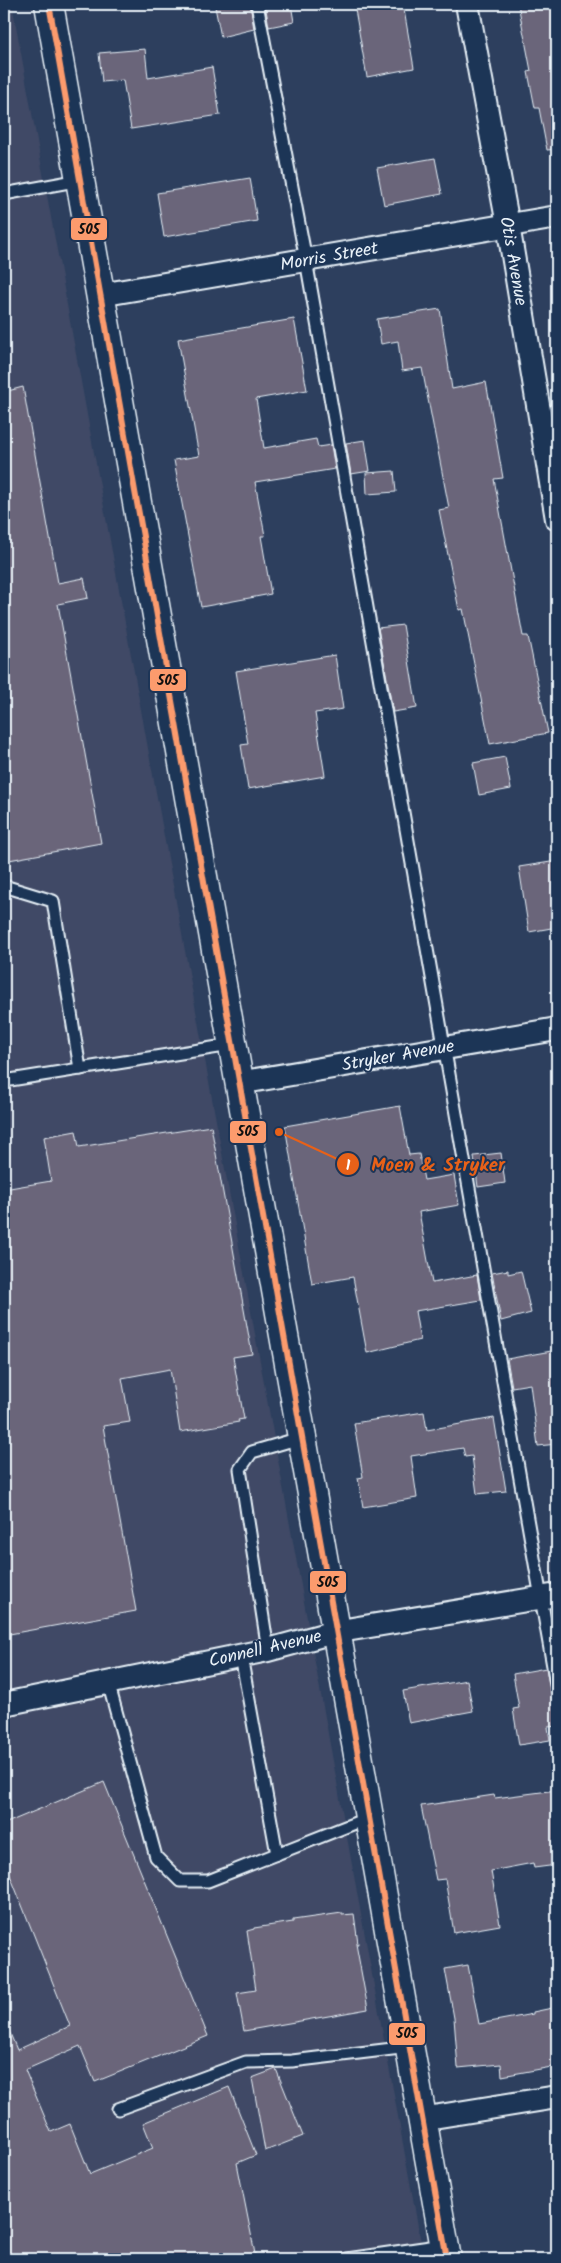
<svg xmlns="http://www.w3.org/2000/svg" width="561" height="2263" font-family="Kalam,sans-serif">
	<rect width="100%" height="100%" fill="#2d3f5e"/>
	<filter id="ink" filterUnits="userSpaceOnUse"><feTurbulence type="fractalNoise" baseFrequency=".02" numOctaves="2"/><feDisplacementMap in="SourceGraphic" scale="10" xChannelSelector="R" yChannelSelector="G"/><feConvolveMatrix kernelMatrix="1 2 1 2 8 2 1 2 1" color-interpolation-filters="sRGB"/></filter>
	<g filter="url(#ink)">
		<path fill="#404a66" d="M4,4H12L424,2259H4Z"/>
		<g fill="#6b657a" stroke="#e8f1f8">
			<path d="M233,4H250L254,29L221,37L215,7Z"/>
			<path d="M265,4H291L294,22L269,27Z"/>
			<path d="M354,4H403L414,68L367,77Z"/>
			<path d="M518,4H557V149L547,150L539,108H535L528,72L531,71Z"/>
			<path d="M145,49L148,78L212,67L220,115L131,129L123,80L102,82L99,53Z"/>
			<path d="M435,158L442,194L384,205L377,168Z"/>
			<path d="M250,178L257,221L164,237L157,193Z"/>
			<path d="M440,309L452,389L486,382L503,478L494,479L523,636H528L548,733L490,744L463,609L459,610L439,510L449,508L422,368L402,371L398,341L381,344L377,319Z"/>
			<path d="M294,319L307,390L256,399L264,448L316,439L318,447L331,445L335,469L255,482L265,536H261L271,594L201,607L174,460L199,456L178,339Z"/>
			<path d="M23,387L58,583L84,578L88,598L58,604L101,843L9,860L4,832V392Z"/>
			<path d="M365,440L370,471L351,474L346,443Z"/>
			<path d="M394,471L396,492L367,494L366,473Z"/>
			<path d="M403,625L417,708L393,712L378,628Z"/>
			<path d="M335,655L343,709L315,713L325,776L248,789L241,745L248,744L236,671Z"/>
			<path d="M505,757L511,789L479,795L473,763Z"/>
			<path d="M557,861V927L529,932L519,867Z"/>
			<path d="M400,1106L409,1155L419,1154L424,1180L454,1175L459,1205L419,1212L432,1283L477,1275L481,1300L415,1311L420,1340L367,1353L353,1277L312,1284L285,1126Z"/>
			<path d="M211,1126L252,1354L233,1357L244,1419L238,1420L239,1422L180,1432L170,1369L122,1378L130,1422L103,1426L136,1611L4,1635V1189L51,1181L44,1137L76,1131L79,1147Z"/>
			<path d="M501,1153L505,1183L478,1187L474,1156Z"/>
			<path d="M508,1270V1274L521,1271L531,1313L501,1321L492,1273Z"/>
			<path d="M557,1350V1444L538,1446L530,1384L512,1387L507,1359Z"/>
			<path d="M424,1412L427,1430L494,1418L506,1491L477,1494L472,1456L465,1457L463,1448L411,1456L417,1498L363,1507L358,1478L363,1477L354,1423Z"/>
			<path d="M546,1668L550,1691L552,1694L557,1696V1726L548,1727L550,1740L519,1745L513,1709L519,1708L513,1674Z"/>
			<path d="M467,1680L473,1711L409,1723L403,1691Z"/>
			<path d="M104,1782L208,2036L95,2082L80,2046L25,2070L51,2132L70,2124L90,2174L153,2148L143,2123L229,2087L256,2155L237,2163L256,2259H4V2019L17,2050L70,2026L4,1860V1824Z"/>
			<path d="M557,1790V1865L534,1868L533,1863L491,1871L500,1925L454,1933L445,1879L436,1880L421,1806L494,1795L495,1798Z"/>
			<path d="M342,1913V1915L354,1914L358,1944H356L368,2009L244,2031L237,1993L256,1990L247,1931L254,1929V1928L293,1922V1920Z"/>
			<path d="M468,1965L479,2024L533,2014V2012L557,2007V2066L502,2076L501,2064L458,2068L454,2018L445,1969Z"/>
			<path d="M276,2069L303,2136L265,2151L252,2078Z"/>
		</g>
		<g fill="none" stroke-linecap="round" stroke-linejoin="round">
			<defs>
				<g id="lane">
					<path d="M257,4L306,260L557,1689"/>
					<path d="M4,194L80,180"/>
					<path d="M4,886L53,901L80,1069"/>
					<path d="M4,1081L231,1045"/>
					<path d="M268,1650L240,1469L252,1452L300,1438"/>
					<path d="M241,1656L277,1854"/>
					<path d="M108,1682L156,1857L180,1881H208L368,1818"/>
					<path d="M118,2109L246,2062L292,2061L409,2047"/>
					<path d="M347,2259L444,2245"/>
				</g>
				<g id="street">
					<path d="M467,4L508,225L557,519"/>
					<path d="M100,295L557,217"/>
					<path d="M238,1083L557,1029"/>
					<path d="M4,1704L268,1650L334,1632L557,1595"/>
					<path d="M421,2119L557,2097"/>
				</g>
				<path id="secondary" d="M49,4L447,2259"/>
			</defs>
			<use href="#lane" stroke="#e8f1f8" stroke-width="15"/>
			<use href="#street" stroke="#e8f1f8" stroke-width="26"/>
			<use href="#secondary" stroke="#e8f1f8" stroke-width="31"/>
			<use href="#lane" stroke="#1d3557" stroke-width="11"/>
			<use href="#street" stroke="#1d3557" stroke-width="22"/>
			<use href="#secondary" stroke="#1d3557" stroke-width="28"/>
			<defs>
				<path id="bus-1" d="M49,4L447,2259"/>
			</defs>
			<use href="#bus-1" stroke="#1d3557" stroke-width="10"/>
			<use href="#bus-1" stroke="#fc9b6d" stroke-width="6"/>
		</g>
	</g>
	<g text-anchor="middle" stroke-width="4" stroke-linejoin="round" paint-order="stroke">
		<g font-size="18" fill="#e8f1f8" stroke="#1d3557">
			<text transform="translate(329 256) rotate(-10)" y="6">Morris Street</text>
			<text transform="translate(514 261) rotate(80)" y="6">Otis Avenue</text>
			<text transform="translate(398 1055) rotate(-10)" y="6">Stryker Avenue</text>
			<text transform="translate(265 1648) rotate(-13)" y="6">Connell Avenue</text>
		</g>
	</g>
	<path fill="none" stroke="#e86118" stroke-width="2" d="M279 1132L348 1164"/>
	<g fill="#e86118" stroke="#1d3557" stroke-width="2">
		<circle cx="279" cy="1132" r="5"/>
		<circle cx="348" cy="1164" r="12"/>
	</g>
	<g font-size="15" text-anchor="middle" font-weight="bold" fill="#fff">
		<text x="348" y="1170">1</text>
	</g>
	<g font-size="19" text-anchor="middle" font-weight="bold" fill="#e86118" stroke="#1d3557" stroke-width="4" stroke-linejoin="round" paint-order="stroke">
		<text x="438" y="1171">Moen &amp; Stryker</text>
	</g>
	<g stroke="#1d3557" stroke-width="2">
		<rect x="70" y="217" width="38" height="24" rx="5" fill="#fc9b6d"/>
		<rect x="149" y="668" width="38" height="24" rx="5" fill="#fc9b6d"/>
		<rect x="229" y="1120" width="38" height="24" rx="5" fill="#fc9b6d"/>
		<rect x="309" y="1570" width="38" height="24" rx="5" fill="#fc9b6d"/>
		<rect x="388" y="2022" width="38" height="24" rx="5" fill="#fc9b6d"/>
	</g>
	<g font-size="14" text-anchor="middle" font-weight="bold" fill="#111">
		<text x="89" y="234">505</text>
		<text x="168" y="685">505</text>
		<text x="248" y="1136">505</text>
		<text x="328" y="1587">505</text>
		<text x="407" y="2038">505</text>
	</g>
	<rect width="561" height="2263" fill="none" stroke="#1d3557" stroke-width="20"/>
	<rect x="10" y="10" width="541" height="2243" fill="none" stroke="#e8f1f8" stroke-width="2" filter="url(#ink)"/>
</svg>
